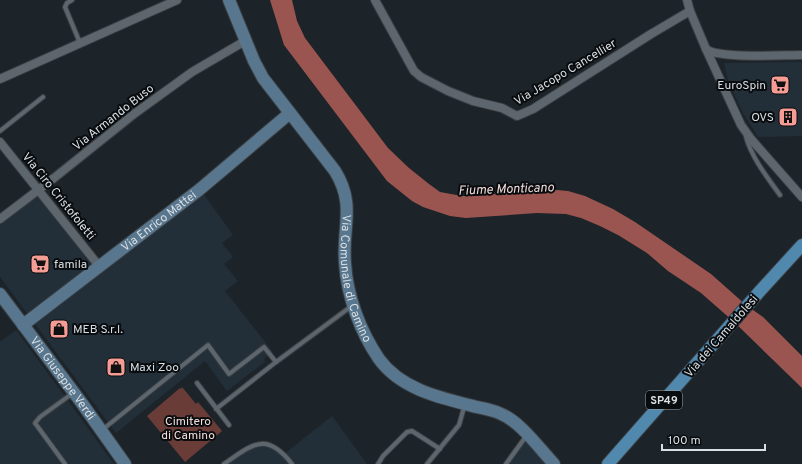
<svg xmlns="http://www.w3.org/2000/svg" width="802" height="464" font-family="Overpass,sans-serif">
	<rect width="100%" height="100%" fill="#1d2429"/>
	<g fill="#222e38">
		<path d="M802,62V136L758,137L743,113L728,81L724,63Z"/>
		<path d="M202,192L233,235L222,243L233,257L224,264L238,281L225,291L273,352L264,359L265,362L227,391L205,361L116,433L0,277V225L39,194L97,273Z"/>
		<path d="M16,330L66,398L114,464H0V342Z"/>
		<path d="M332,416L367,464H224L250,446L263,443L284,454Z"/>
		<path d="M528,435L554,464H506Z"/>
	</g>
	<path fill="#6a3c38" d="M182,387L196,404L198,402L222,431L185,462L147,416L180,388L181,389Z"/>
	<path fill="#9b5550" d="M270,0H292L297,21L305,38L388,148L409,168L429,184L440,192L462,196L485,195L525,190L545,189L568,191L585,196L613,209L635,222L711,274L746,305L763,317L802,356V388L733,321L701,293L668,271L647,253L618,235L600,226L581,218L566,214L537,213L466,218L450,216L423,207L412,201L387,181L284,45Z"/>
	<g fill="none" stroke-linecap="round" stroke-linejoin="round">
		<defs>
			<g id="lane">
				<path d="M72,0L67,3L65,7L80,43"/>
				<path d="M0,131L43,97"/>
				<path d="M746,137C752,158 767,177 780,195"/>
				<path d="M197,383L229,425"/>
				<path d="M216,409L276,362L349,308"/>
				<path d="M102,430L208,345L229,374L264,347L276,362"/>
				<path d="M65,464L35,423L40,417L73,393"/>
				<path d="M224,464C253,444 266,431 292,464"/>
				<path d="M378,464L383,456L407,432L412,431L440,449"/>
				<path d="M427,464L459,425L465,404"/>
				<path d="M506,464L527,435"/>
			</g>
			<g id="street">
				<path d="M375,0L409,62L414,71L421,77L448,91L473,101L502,108L517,116L533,109L651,34L690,11"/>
				<path d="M687,0L690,11L706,49L741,125L751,139L802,197"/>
				<path d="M706,49C718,59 783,55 802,55"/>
				<path d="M0,79L177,0"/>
				<path d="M0,142L99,266"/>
				<path d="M0,219L54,178L134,114L192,72L245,41"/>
			</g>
			<g id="secondary">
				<path id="s1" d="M229,0L254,61L263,78L335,171C356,205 342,227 345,263C347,296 360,331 379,359C400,388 437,397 469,405C479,408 489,409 499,413C520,421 539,448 554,464"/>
				<path id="s2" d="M0,294L81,402L125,464"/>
				<path id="s3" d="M23,325L199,190L290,113"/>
			</g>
			<path id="primary" d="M608,464L760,291L802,245"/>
		</defs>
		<use href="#lane" stroke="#3a3f43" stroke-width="6"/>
		<use href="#street" stroke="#3a3f43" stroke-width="10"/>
		<use href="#secondary" stroke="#3a3f43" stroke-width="14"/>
		<use href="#primary" stroke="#3a3f43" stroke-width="14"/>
		<use href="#lane" stroke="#5e666d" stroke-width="4"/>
		<use href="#street" stroke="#5e666d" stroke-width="8"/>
		<use href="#secondary" stroke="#58778e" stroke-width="12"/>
		<use href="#primary" stroke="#5188ae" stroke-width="12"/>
	</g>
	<defs>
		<symbol id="supermarket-square" viewBox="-11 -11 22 22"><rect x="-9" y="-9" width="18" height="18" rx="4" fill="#f59c94" stroke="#090c0f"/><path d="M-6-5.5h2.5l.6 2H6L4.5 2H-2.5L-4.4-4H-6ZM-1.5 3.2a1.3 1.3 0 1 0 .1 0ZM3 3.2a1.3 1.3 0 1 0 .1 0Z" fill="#111"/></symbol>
		<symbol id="building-square" viewBox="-11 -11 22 22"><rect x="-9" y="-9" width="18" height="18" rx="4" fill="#f59c94" stroke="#090c0f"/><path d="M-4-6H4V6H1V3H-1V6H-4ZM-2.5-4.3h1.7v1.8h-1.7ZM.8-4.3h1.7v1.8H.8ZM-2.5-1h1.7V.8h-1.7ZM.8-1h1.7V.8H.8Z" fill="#111"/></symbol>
		<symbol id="shop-square" viewBox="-11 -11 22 22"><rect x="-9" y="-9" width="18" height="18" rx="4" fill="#f59c94" stroke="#090c0f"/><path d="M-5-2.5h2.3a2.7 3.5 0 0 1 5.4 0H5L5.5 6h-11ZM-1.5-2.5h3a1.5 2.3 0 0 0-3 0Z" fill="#111"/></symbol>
	</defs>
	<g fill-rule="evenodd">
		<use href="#supermarket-square" x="769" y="74" width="22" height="22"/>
		<use href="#building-square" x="777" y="106" width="22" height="22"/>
		<use href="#supermarket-square" x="29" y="253" width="22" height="22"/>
		<use href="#shop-square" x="48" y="318" width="22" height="22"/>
		<use href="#shop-square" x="105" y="356" width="22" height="22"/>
	</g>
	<g text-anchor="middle" stroke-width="4" stroke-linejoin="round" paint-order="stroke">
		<rect fill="#090c0f" stroke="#9ba0a3" stroke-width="1" x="646" y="391" width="36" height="18" rx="3"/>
		<g font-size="11" font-weight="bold" fill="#dadfe3">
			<text x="664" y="404">SP49</text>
		</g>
		<g font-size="12" fill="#dadfe3" stroke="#090c0f">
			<text transform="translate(565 72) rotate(-31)" y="4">Via Jacopo Cancellier</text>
			<text transform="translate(113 117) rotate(-38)" y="4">Via Armando Buso</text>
			<text transform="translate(59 196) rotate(51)" y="4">Via Ciro Cristofoletti</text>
			<text dy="4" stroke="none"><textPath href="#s3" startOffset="171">Via Enrico Mattei</textPath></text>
			<text dy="4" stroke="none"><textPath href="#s1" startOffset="314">Via Comunale di Camino</textPath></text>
			<text transform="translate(721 336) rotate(-49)" y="4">Via dei Camaldolesi</text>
			<text dy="4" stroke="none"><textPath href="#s2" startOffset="105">Via Giuseppe Verdi</textPath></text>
		</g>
		<g font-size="12" fill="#dadfe3" stroke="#090c0f" text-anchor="start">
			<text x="766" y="89" text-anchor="end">EuroSpin</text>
			<text x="774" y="121" text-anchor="end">OVS</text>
			<text x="54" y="268">famila</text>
			<text x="73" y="333">MEB S.r.l.</text>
			<text x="130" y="371">Maxi Zoo</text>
		</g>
		<g font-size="12" fill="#f3ddda" stroke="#090c0f">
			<text x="188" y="425">Cimitero<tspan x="188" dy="14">di Camino</tspan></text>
		</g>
		<g font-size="13" font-style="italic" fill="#f1dbd9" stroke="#090c0f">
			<text transform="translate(506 188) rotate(-2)" y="5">Fiume Monticano</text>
		</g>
	</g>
	<path d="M662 444v6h103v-6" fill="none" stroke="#dadfe3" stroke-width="2"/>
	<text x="668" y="444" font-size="12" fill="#dadfe3" stroke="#090c0f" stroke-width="3" paint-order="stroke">100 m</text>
</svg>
